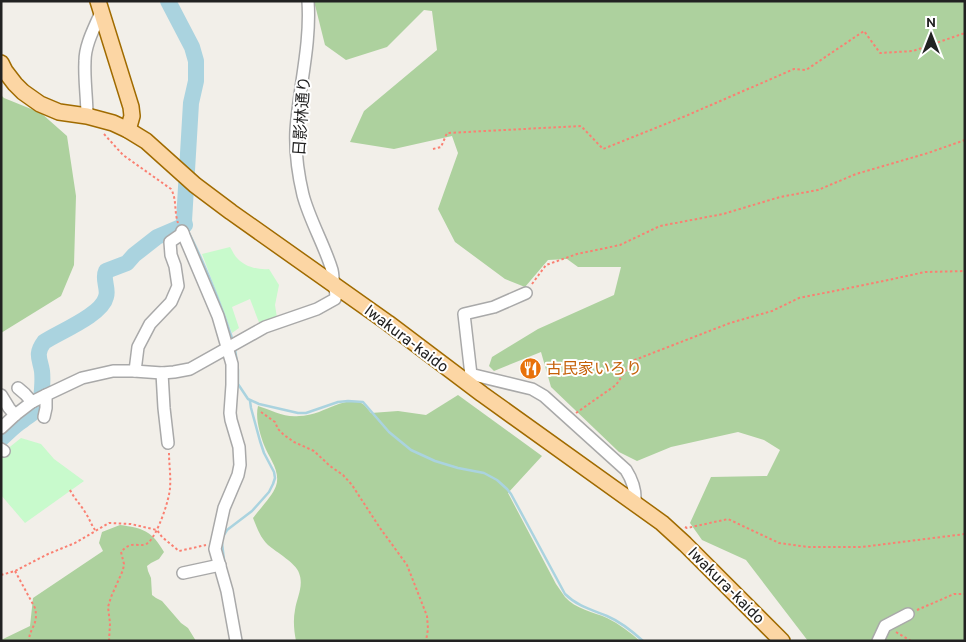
<svg xmlns="http://www.w3.org/2000/svg" width="966" height="642" font-family="Overpass,'Noto Sans JP',sans-serif">
	<rect width="100%" height="100%" fill="#f2efe9"/>
	<g fill="#add19e">
		<path d="M314,1H965V641H808L746,560L702,540L690,523L711,477L767,476L780,450L764,440L738,432L671,447L637,461L619,452L551,387L541,352L494,371L489,366L492,357L538,329L614,295L621,267H578L567,259L548,260L525,287L505,279L455,242L438,209L458,153L452,136L394,149L350,142L364,111L437,50L432,11L424,10L387,47L346,60L325,45Z"/>
		<path d="M1,95L4,98L41,113L67,136L76,196L74,265L61,296L1,333Z"/>
		<path d="M458,395L542,456L508,493L556,584C559,588 562,593 565,597C575,609 594,612 607,618C619,624 630,632 640,641H296C294,631 293,620 295,610C297,597 304,586 299,573C296,563 276,552 268,545C260,537 257,528 253,518C259,510 273,495 276,486C281,471 269,458 264,445C260,434 255,418 258,406C271,410 285,418 299,416C305,416 313,414 319,412C330,408 351,396 363,404C366,406 369,411 371,413L398,411L426,415Z"/>
		<path d="M120,525C143,528 152,531 164,552L159,559L151,563L147,566L148,571L151,578L152,595L156,598L162,601L181,623L188,628L196,641H1V640L30,626L33,598L103,551L99,543L102,532Z"/>
	</g>
	<g fill="#c8facc">
		<path d="M230,247C232,250 234,255 237,258C245,267 258,270 269,269L279,285L275,305L277,318L260,325L250,299L232,307L239,328L232,333L202,254Z"/>
		<path d="M21,438L41,444L54,459L84,481L25,523L1,495V454Z"/>
	</g>
	<g fill="none" stroke-linecap="round" stroke-linejoin="round">
		<g stroke="#aad3df" stroke-width="2.5">
			<path d="M185,225C204,262 220,301 233,341"/>
			<path d="M235,349L238,370V384L248,399L259,404L298,413H306L338,402L348,401L363,402L389,432L411,450L435,461L458,468L484,473L497,480L507,489L511,494L565,594C577,606 592,610 607,616C621,622 632,631 643,641"/>
			<path d="M222,538L227,530L252,511L269,492L273,484L275,478L274,472L264,453L260,441L251,408L250,401"/>
			<path d="M222,543L224,560"/>
		</g>
		<path stroke="#aad3df" stroke-width="16" d="M1,439C8,433 14,426 22,421C27,416 36,413 39,406C42,398 43,380 42,371C40,359 35,354 44,342C59,332 102,315 106,297C109,289 102,279 106,271L127,263L134,255L157,237L185,225L184,221L191,103L196,81V61L192,47L168,1"/>
		<defs>
			<g id="minor">
				<path d="M87,116C87,98 84,79 85,61C85,44 95,27 101,12"/>
				<path d="M182,231L218,316L232,364V385L230,413L231,420L239,447L240,465L238,475L224,508L215,549L227,591L236,641"/>
				<path d="M135,371L138,347L150,324L171,302L178,286L175,266L171,255L170,242L183,233"/>
				<path d="M162,373L164,408L168,443"/>
				<path d="M471,375L464,314L494,307L526,293"/>
				<path d="M463,380L471,375H474L532,389L544,396L626,470C633,481 636,491 635,503"/>
				<path d="M18,388L25,394L32,402"/>
				<path d="M1,395L9,408L15,415"/>
				<path d="M44,417L46,408V395"/>
				<path d="M1,428L15,415L32,402L46,395L82,378L113,371H134L162,373L174,372L190,369L265,327L317,309L335,299C337,294 335,290 334,285C333,280 333,274 332,270C324,244 310,221 303,195C298,174 295,152 296,130C299,87 311,45 308,1"/>
				<path d="M1,449L4,451"/>
				<path d="M183,573L220,565"/>
				<path d="M878,641L885,626L908,614"/>
			</g>
			<g id="major">
				<path d="M98,1L131,107L132,116L128,130"/>
				<path d="M1,63L5,71L15,84L23,92L40,104L59,112L87,116L113,123L128,130L146,141L195,185L231,212L388,323L482,394L662,523L685,544L782,641"/>
			</g>
		</defs>
		<use href="#minor" stroke="#a9a9a9" stroke-width="14"/>
		<use href="#major" stroke="#a06b00" stroke-width="18"/>
		<g stroke="#fa8072" stroke-width="2" stroke-dasharray="2.5 2.5" stroke-linecap="butt">
			<path d="M104,134L123,155L171,189C177,199 174,212 178,223"/>
			<path d="M433,149L441,147L447,133L581,126L603,149L688,115L794,69L806,70L864,31L880,53L913,51L965,33"/>
			<path d="M532,284L546,265L577,254L620,245L660,226L723,214L780,197L818,190L856,174L928,153L965,140"/>
			<path d="M261,412L275,422L278,429L284,435L294,442L314,451L330,466L343,475L352,485L380,528L407,565L427,616L428,629L426,641"/>
			<path d="M576,413L616,385L632,361L730,323L772,311L799,298L879,282L925,272L965,271"/>
			<path d="M70,490C74,498 80,504 85,512C89,518 91,524 95,530"/>
			<path d="M685,527L687,528L728,519L779,543L808,547H862L965,534"/>
			<path d="M15,571L35,608C39,625 29,628 29,641"/>
			<path d="M1,575L15,571L48,554L75,543L109,523L131,524L157,530L162,537L179,551L206,545"/>
			<path d="M917,610L954,594H965"/>
			<path d="M896,632L911,641"/>
			<path d="M109,641L110,623L108,607L111,597L123,570L124,564L121,552C133,538 141,550 149,542C158,533 169,501 170,488C171,476 169,464 169,453"/>
		</g>
		<use href="#minor" stroke="#fff" stroke-width="11"/>
		<use href="#major" stroke="#fcd6a4" stroke-width="15"/>
	</g>
	<defs>
		<symbol id="restaurant-disc" viewBox="-11 -11 22 22"><circle r="9.5" fill="#e8710a" stroke="#fff"/><path d="M-5-6h1v4h1v-4h1v4h1v-4h1v5L-1.5 .5V6h-2V.5L-5-1ZM5-6V6H3V1.5H1.5Q1.5-4 5-6Z" fill="#fff"/></symbol>
	</defs>
	<g fill-rule="evenodd">
		<use href="#restaurant-disc" x="518" y="356" width="25" height="25"/>
	</g>
	<g text-anchor="middle" stroke-width="4" stroke-linejoin="round" paint-order="stroke">
		<g font-size="16" fill="#222" stroke="#fff">
			<text transform="translate(301 116) rotate(-86)" y="6">日影林通り</text>
			<text transform="translate(407 338) rotate(37)" y="6">Iwakura-kaido</text>
			<text transform="translate(727 585) rotate(45)" y="6">Iwakura-kaido</text>
		</g>
		<g font-size="16" fill="#c56008" stroke="#fff" text-anchor="start">
			<text x="546" y="374">古民家いろり</text>
		</g>
	</g>
	<rect width="966" height="642" fill="none" stroke="#222222" stroke-width="5"/>
	<g transform="translate(931 35)" stroke="#ffffff" stroke-width="4" paint-order="stroke">
	<path d="M0-4L9 19L0 12L-9 19Z" fill="#222222"/>
	<text y="-8" font-size="14" font-weight="bold" text-anchor="middle" fill="#222222">N</text>
	</g>
</svg>
